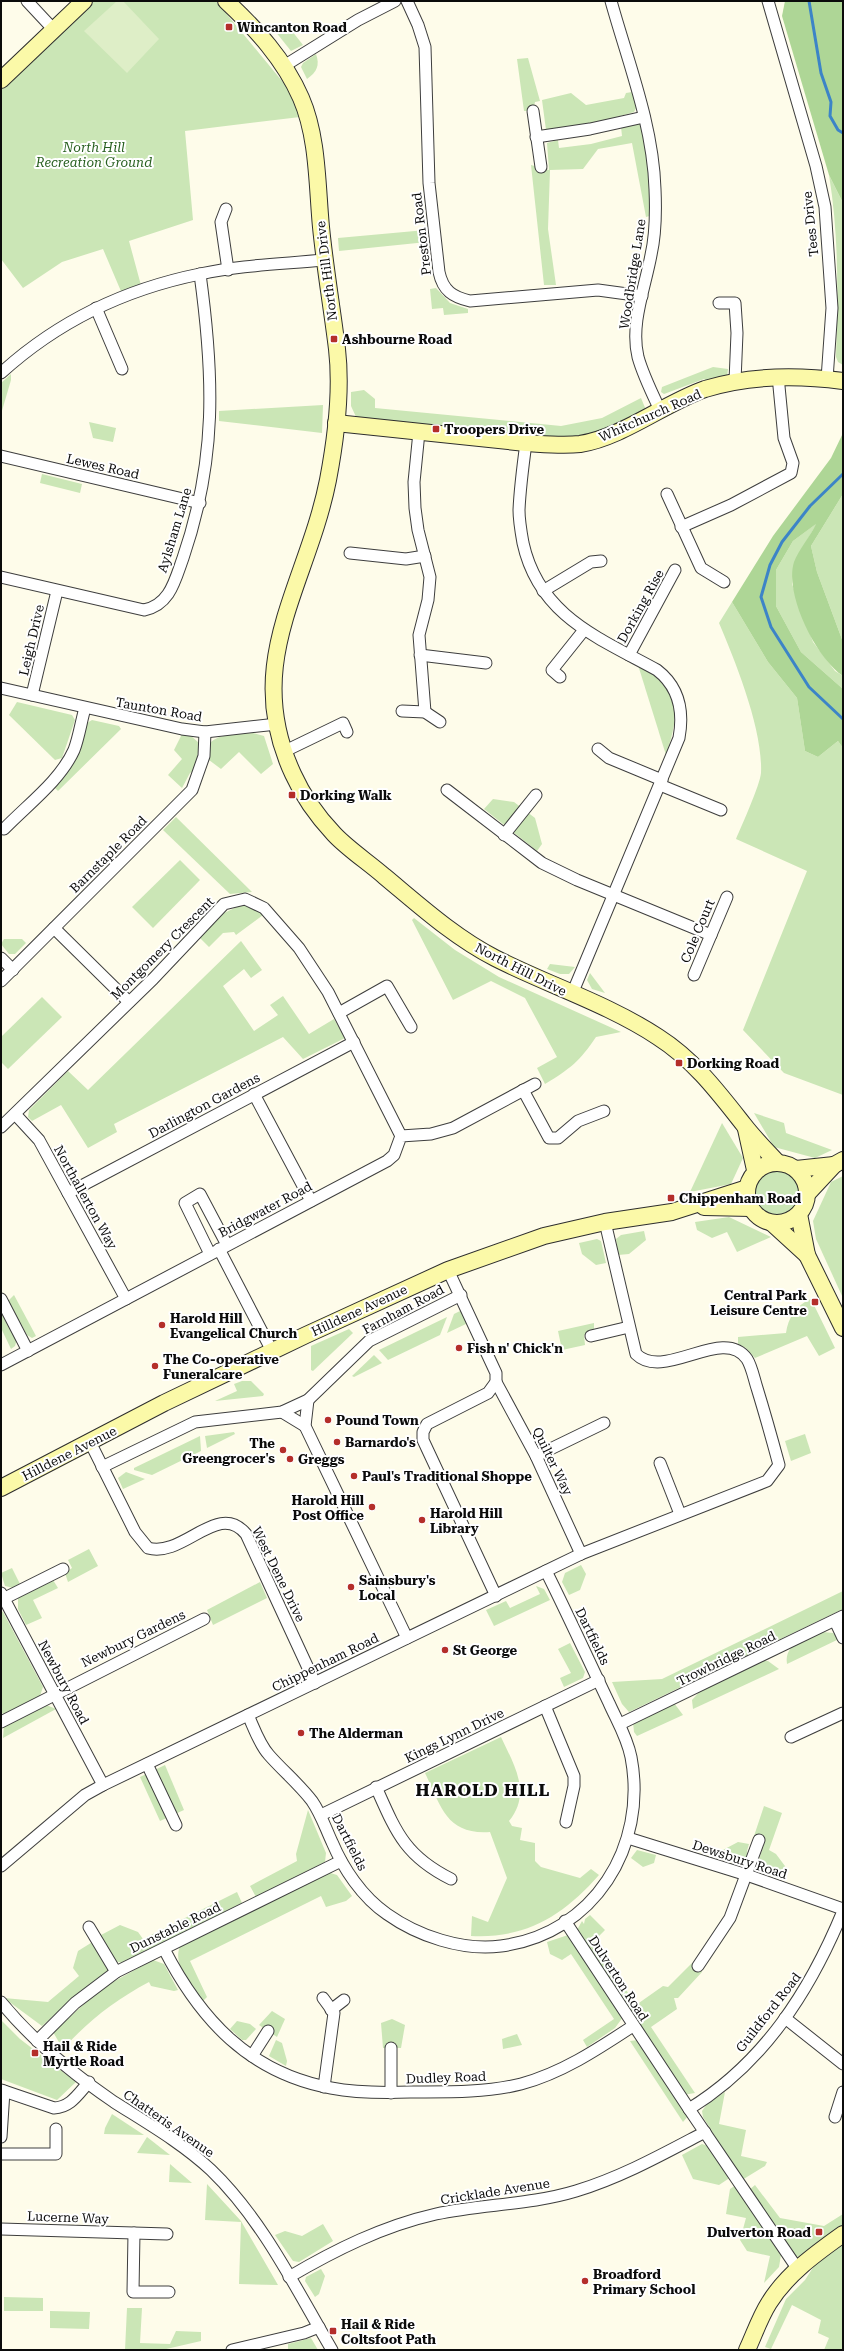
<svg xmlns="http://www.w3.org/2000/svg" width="844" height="2351" font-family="'Roboto Serif',serif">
	<rect width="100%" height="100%" fill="#fefcea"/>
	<g fill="#cbe6b6">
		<path d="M88,1H216L287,87L296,101L300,117L185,131L193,220L129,241L142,289L123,296L103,249L62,262L23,288L1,259V83Z"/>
		<path d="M275,31H292L303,45L291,51Z"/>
		<path d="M316,54C320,65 317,72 307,79L301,67L303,63Z"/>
		<path d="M528,58L540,101L535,102L533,111H524L517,59Z"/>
		<path d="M632,92L637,106L634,112L589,125L546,130L542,100L571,93L586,105L624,98L626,93Z"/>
		<path d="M639,123L644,131L653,215L646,217L632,143L598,149L583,169L550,170L548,229L556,285H544L531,165L549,170L547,143L558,140L559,148L591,144L622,136L621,127Z"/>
		<path d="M829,175L843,203V365L838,362L836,357C838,295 839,236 829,175Z"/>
		<path d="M426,230L427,242L339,251L338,238Z"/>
		<path d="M436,288L450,303L468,309V313L444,315L443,308L432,309L430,289Z"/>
		<path d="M713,367L728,369L727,377L707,381L704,379L664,394L661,392L662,387Z"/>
		<path d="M11,374V380L1,414V383Z"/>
		<path d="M364,390L375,399V408L561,426L602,418L641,398L646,410L598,433L559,438L357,419L351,406V392Z"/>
		<path d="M323,405L322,433L219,421V411Z"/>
		<path d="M89,422L116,428L113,442L93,438Z"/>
		<path d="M42,474L82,484L80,493L40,483Z"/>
		<path d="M843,494V642L817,572L811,546Z"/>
		<path d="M817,523L795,561L792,584L813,642L835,671L843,676V689L801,652L776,606V570L793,541Z"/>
		<path d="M732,602L768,662L797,698L805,751L818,757L838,741L843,748V1095L784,1073L743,1030L807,871L736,839C742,825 760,785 761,773C763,730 736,663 719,623Z"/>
		<path d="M638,665C682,688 680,712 666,755Z"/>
		<path d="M17,702L72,715L75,720L62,758L55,760L9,715Z"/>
		<path d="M92,720L119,726L121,729L58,791L53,786C69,766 81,748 87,723Z"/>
		<path d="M253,733L264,736L273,764L261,774L239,752L221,769L209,760L210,743C220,733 239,734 253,733Z"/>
		<path d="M182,734L190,735L199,743L196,770L190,773L182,788L168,775L182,759L174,750Z"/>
		<path d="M493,799L514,802L535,818L542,844L537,851L484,809Z"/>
		<path d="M176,817L252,892L230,894L163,830Z"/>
		<path d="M180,860L200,880L153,928L132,907Z"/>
		<path d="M241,905C251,905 256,908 263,915L236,935L234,932L223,933L209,947L200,938L224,913Z"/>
		<path d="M414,918L455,950L499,977L621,1032L596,1037C580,1061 570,1069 545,1084L537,1068L557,1057L525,998L491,981L453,1000L412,920Z"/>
		<path d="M4,939H22L26,943L15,954H9L1,944Z"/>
		<path d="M241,941L262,970L251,978L244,969L223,986L254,1031L278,1015L270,1005L283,996L309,1034L334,1019L345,1038L303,1059L283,1037L114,1124L117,1132L88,1148L61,1105L32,1121L28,1117L29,1110L68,1071L88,1090Z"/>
		<path d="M550,964L575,967L569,974H560L547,969Z"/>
		<path d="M590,973L605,993L592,989L587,980Z"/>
		<path d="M42,997L62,1017L8,1069L1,1062V1037Z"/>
		<path d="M754,1113L784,1123L786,1133L832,1150L815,1158L774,1147Z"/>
		<path d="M722,1123L743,1158L731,1184L690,1192Z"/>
		<circle cx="777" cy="1192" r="24"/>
		<path d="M843,1176V1298L816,1239L813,1221L831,1182Z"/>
		<path d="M729,1217L771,1237L737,1252L727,1232L712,1238L697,1230L695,1222Z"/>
		<path d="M644,1231L646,1240L629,1254L618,1255L616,1239L621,1235Z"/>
		<path d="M597,1239L601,1241L606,1263L596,1265L582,1254L579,1243Z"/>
		<path d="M14,1295L36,1336L32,1338L27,1335L8,1301Z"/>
		<path d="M811,1299L835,1348L819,1356L807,1336L755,1358L746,1348L738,1344V1337L786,1333C788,1318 796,1305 811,1299Z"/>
		<path d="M1,1309L17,1339L15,1346L11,1349L1,1328Z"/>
		<path d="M462,1310L468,1323L447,1333L454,1314Z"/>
		<path d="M447,1317L440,1335L388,1360L379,1350Z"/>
		<path d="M594,1323V1332L584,1335L585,1345L562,1350L558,1331Z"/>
		<path d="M349,1329L353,1333L313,1371L311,1370V1346Z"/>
		<path d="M374,1355L382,1363L354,1377L352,1376Z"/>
		<path d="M242,1381H251L264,1394L263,1396L215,1401L237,1391L234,1384Z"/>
		<path d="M234,1432L235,1434L207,1448L205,1436Z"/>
		<path d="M805,1434L811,1453L791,1461L785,1441Z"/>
		<path d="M200,1436L201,1451L152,1475L134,1470V1468Z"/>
		<path d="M126,1472L145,1479L123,1489L118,1478Z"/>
		<path d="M89,1549L98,1566L68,1582L65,1573L72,1568L68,1560Z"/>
		<path d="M581,1565L586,1574L580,1590L569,1595L562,1582L565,1573Z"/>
		<path d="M12,1568L20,1584L14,1588L5,1586L1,1573Z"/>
		<path d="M53,1580L58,1588L33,1600L42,1618L26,1625L18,1609V1598Z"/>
		<path d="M260,1582L267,1598L213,1625L207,1610Z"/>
		<path d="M536,1586L544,1589L550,1600L494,1626L486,1610L506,1601L510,1608L540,1594Z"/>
		<path d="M843,1591V1609L629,1712L622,1704L612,1682L662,1679Z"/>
		<path d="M1,1611L3,1612L43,1687L40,1696L5,1714L1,1713Z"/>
		<path d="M823,1632L833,1633L839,1639L787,1664C784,1642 807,1639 823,1632Z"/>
		<path d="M570,1643L585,1672L583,1678L564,1687L560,1678L571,1673L558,1649Z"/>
		<path d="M760,1661H768L779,1669L693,1709L692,1700L701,1690Z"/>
		<path d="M674,1703L683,1715L637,1736L634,1732L633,1722Z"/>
		<path d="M44,1704L56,1709L3,1738L4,1724Z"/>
		<path d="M501,1737C514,1765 532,1793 509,1821L512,1826L522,1828L520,1840L535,1843V1861L541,1867L580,1878L591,1869L599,1875C564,1915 526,1939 471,1936L472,1916L488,1922L507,1878L490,1832C446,1835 441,1806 425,1773Z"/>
		<path d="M165,1765L184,1810L160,1821L140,1777Z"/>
		<path d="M764,1806L782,1813L769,1850L776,1854L785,1866L782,1876L757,1866L765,1841L754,1836Z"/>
		<path d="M308,1810L326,1853L325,1862L256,1897L250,1886L297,1861L296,1854Z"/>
		<path d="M738,1842L749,1844L747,1851L749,1861L734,1860L721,1856V1851Z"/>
		<path d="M637,1850L656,1855L654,1863L643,1867L631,1858Z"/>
		<path d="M327,1872L337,1875L352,1896L346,1901L326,1907L321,1896L190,1961L207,1997L203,2001C192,1986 172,1966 180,1946Z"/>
		<path d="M237,1892L242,1903L123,1963L114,1961L101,1940V1935L120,1925L138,1932L143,1939Z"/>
		<path d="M590,1915L605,1930L594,1941L636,2005L663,1986L668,1987L692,1963L698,1966L702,1972L678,1998H674L677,2009L651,2027L695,2093L683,2095L577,1930L582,1921L584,1924L585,1919Z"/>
		<path d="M568,1935L623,2017L615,2028L587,2047L583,2040L614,2019L571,1954L562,1960L550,1954L547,1942Z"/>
		<path d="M94,1941L111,1971L70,2001L42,2026L4,1998L48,2002L79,1976L73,1968L78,1951Z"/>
		<path d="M153,1960L164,1964L178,1990L174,1991L151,1986L149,1982C115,2000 88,2021 63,2049L53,2032L102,1988Z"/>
		<path d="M272,2011L285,2019L277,2037L259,2025Z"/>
		<path d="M392,2019L405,2025L401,2048H383L381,2023Z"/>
		<path d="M1,2020L20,2039L76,2082L57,2100L1,2079Z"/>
		<path d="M237,2021L250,2024L256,2029L246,2040H242L230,2029Z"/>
		<path d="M517,2034L522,2045L503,2049L502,2039Z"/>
		<path d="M276,2040L282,2043L287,2061L286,2066L269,2056Z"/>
		<path d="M638,2040L688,2116L683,2122L630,2041Z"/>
		<path d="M725,2092L719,2124L746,2130L741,2156L767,2162L765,2166L742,2180L703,2117L702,2111L707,2104Z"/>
		<path d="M112,2114L144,2135L104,2134L105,2128Z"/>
		<path d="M147,2137L170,2155L137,2153Z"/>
		<path d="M702,2144L711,2147L731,2177L719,2185L693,2179L682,2155Z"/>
		<path d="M170,2164L192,2183L169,2182Z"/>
		<path d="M207,2184L241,2221L278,2285L239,2284L241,2222L205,2220Z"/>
		<path d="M736,2185L781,2255L779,2267L764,2283L770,2256L747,2251L740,2240L746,2218L726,2214L730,2189Z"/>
		<path d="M755,2185L780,2218L824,2226L843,2214V2227L802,2256L795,2257L749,2190Z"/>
		<path d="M323,2224L333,2241L299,2262L293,2261L275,2235L285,2231L302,2236Z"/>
		<path d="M843,2244V2350H824L829,2338L818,2333L821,2320L792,2305L771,2349L765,2347L786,2299L805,2280L816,2263Z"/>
		<path d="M321,2269L325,2276L319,2294L315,2297L305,2281L306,2277Z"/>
		<path d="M4,2297L43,2298V2311H4Z"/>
		<path d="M127,2308H142L140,2343L170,2344L176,2331L201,2332V2341L162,2350H125Z"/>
		<path d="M50,2311L90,2312L89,2329L50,2328Z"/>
		<path d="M311,2338L318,2350H288V2344Z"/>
	</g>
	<g fill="#aed696">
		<path d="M785,1H843V203L829,175L782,16Z"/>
		<path d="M843,433V494L811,546L817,572L843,642V676C816,658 784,594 794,562C799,549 810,537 816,524L793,541L776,570V606L801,652L843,689V748L838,741L818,757L805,751L797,698L768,662L732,602L773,536L831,458Z"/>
	</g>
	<path fill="#deeec7" d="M117,1H123L159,39L127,73L84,31Z"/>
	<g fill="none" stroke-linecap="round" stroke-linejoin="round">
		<g stroke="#3c84c7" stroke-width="3">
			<path d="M809,1L821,73L831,102L830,116L838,130L843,133"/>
			<path d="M843,474L810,506L782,542L770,565L761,597L771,627L809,687L843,719"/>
		</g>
		<defs>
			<g id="street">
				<path d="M27,1L55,31"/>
				<path d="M407,1L418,25L425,47L429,183L439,272C443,291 453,297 470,301L598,290L642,296"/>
				<path d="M611,1C628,62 653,125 655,189C656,211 656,233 651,255C645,288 630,324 638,357C643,375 652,393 660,410"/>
				<path d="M768,1L816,166L825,207L832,308L827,379"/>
				<path d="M284,66L358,20L395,1"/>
				<path d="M533,111L541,167"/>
				<path d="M536,137L590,129L644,117"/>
				<path d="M226,209L221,222L228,270"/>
				<path d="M719,303H735L737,333L735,381"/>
				<path d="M96,308L122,369"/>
				<path d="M1,373C57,322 126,289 200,274C240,265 283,264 324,260"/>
				<path d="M419,432L414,482L415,508L418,530L430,577L428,600L419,635L425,712"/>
				<path d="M526,443C523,465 520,488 519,510C519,521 521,532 523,543C539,616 599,638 657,670C679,687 684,711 679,738L572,994"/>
				<path d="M1,456L200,503"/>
				<path d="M667,494L701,568L724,582"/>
				<path d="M681,527L731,505L791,473L793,463L784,438L778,376"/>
				<path d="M350,553L406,559L425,556"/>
				<path d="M1,577L144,610C170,605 175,580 183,558C217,459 214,376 200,274"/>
				<path d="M543,591L591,562L601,561"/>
				<path d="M420,655L486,663"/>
				<path d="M629,655L675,570"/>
				<path d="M560,677L552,670L584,630"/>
				<path d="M1,688L182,729L205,732L277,724"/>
				<path d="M32,695L57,591"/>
				<path d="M402,711L425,712L440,722"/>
				<path d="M598,749L609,758L662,780"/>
				<path d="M283,752L343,723L347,732"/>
				<path d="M660,785L721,810"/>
				<path d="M447,790L542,863L577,880L711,935"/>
				<path d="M4,829C27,805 60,781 74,750C79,737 81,722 85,708"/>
				<path d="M504,835L536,795"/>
				<path d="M54,928L129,1002"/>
				<path d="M1,958L13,970"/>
				<path d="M694,975L727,897"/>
				<path d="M1,981L192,790L204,756L205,732"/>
				<path d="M339,1013L387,986L411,1027"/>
				<path d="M523,1090L549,1138H558L578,1121L604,1111"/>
				<path d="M254,1094L311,1201"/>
				<path d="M15,1114L39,1140L126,1299"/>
				<path d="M1,1127L153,979L224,904L245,899L264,908L299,948L328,992L401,1136"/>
				<path d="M68,1193L354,1042"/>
				<path d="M219,1249L272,1351"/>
				<path d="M210,1254L185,1203L200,1194L227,1245"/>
				<path d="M448,1270L496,1373V1382L488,1393L427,1424L423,1432V1440L496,1596"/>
				<path d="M1,1299L28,1351"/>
				<path d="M591,1336L629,1327"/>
				<path d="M1,1365L387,1161L394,1155L401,1136L431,1134L453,1128L535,1084"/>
				<path d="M496,1382L536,1456L581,1554"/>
				<path d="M308,1400L305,1426L407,1638"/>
				<path d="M282,1412L305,1426"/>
				<path d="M90,1442L135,1532L148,1548C184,1558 218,1500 246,1534L315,1683"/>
				<path d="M536,1456L604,1423"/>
				<path d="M660,1463L680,1514"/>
				<path d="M102,1467L195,1422L282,1412L308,1400L369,1341L461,1295"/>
				<path d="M1,1593L103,1785"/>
				<path d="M1,1600L63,1569"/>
				<path d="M835,1621L843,1638"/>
				<path d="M545,1706L574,1776V1786L566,1822"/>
				<path d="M248,1715C254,1728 259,1744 269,1755C283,1771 299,1784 312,1801C321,1814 325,1827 332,1842C343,1868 362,1897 387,1914C418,1936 462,1951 501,1946C594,1934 648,1846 631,1757C627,1737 617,1721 609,1703C588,1659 568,1615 546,1571"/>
				<path d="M1,1722L204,1619"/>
				<path d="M620,1724L843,1616"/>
				<path d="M791,1737L843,1713"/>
				<path d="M147,1764L176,1825"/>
				<path d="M376,1787C396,1832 405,1856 451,1879"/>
				<path d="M321,1815L599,1680"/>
				<path d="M628,1838L747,1875L843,1909"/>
				<path d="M1,1866L85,1795L103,1785L581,1554L767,1481L779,1465C772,1439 765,1414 757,1388C754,1379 752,1367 747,1359C723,1325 664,1382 636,1354L605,1222"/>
				<path d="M565,1921L689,2109L797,2268"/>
				<path d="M89,1927L116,1972"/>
				<path d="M164,1949C200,2019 249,2073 331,2088C357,2093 383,2093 410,2092C446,2092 485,2093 521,2084C562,2073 598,2049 633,2026"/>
				<path d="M698,1966L730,1918L759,1840"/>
				<path d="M323,1998L334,2013L324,2087"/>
				<path d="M1,2002C33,2041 73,2074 114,2102C147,2123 182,2143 211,2170C263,2220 296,2289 332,2350"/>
				<path d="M331,2010L344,2000"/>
				<path d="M785,2018L843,2064"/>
				<path d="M37,2041L75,2003L116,1972L341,1861"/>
				<path d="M252,2056L268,2031"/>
				<path d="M1,2090L54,2108C71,2107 78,2094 89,2082"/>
				<path d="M391,2093V2048"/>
				<path d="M689,2109C764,2063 810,1991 843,1911"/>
				<path d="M835,2117L843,2092"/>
				<path d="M1,2137L4,2091"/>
				<path d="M1,2154H56V2129"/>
				<path d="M1,2229L167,2234"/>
				<path d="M134,2233L133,2292H169"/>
				<path d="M289,2277C335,2250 383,2226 436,2214C482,2204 530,2205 576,2191C622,2177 663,2154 705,2132"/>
				<path d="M232,2350L304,2333L319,2327"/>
			</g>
			<g id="secondary">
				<path d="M226,1C256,29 284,59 301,98C318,137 317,185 321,227C325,268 332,308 337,349C342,392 336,438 328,480C307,586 241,662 293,774C302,794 318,817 334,834C348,849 368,862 384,876C419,905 454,937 495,958C548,985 608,1004 658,1037C694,1060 718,1092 744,1125C754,1138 766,1150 778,1163"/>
				<path d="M1,80L84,1"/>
				<path d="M336,423L526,443C544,444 562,446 580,444C621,438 665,403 705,389C750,375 797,375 843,381"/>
				<path d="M746,1129L755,1170"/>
				<circle cx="777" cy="1193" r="30"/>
				<path d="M796,1169L834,1165"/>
				<path d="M807,1194L834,1165L843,1160"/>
				<path d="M704,1207L751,1208"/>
				<path d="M799,1214L807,1255L843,1328"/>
				<path d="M772,1223L807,1255"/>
				<path d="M1,1488L164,1403L306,1335L448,1270L544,1236L605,1222L672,1212L747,1188"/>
				<path d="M747,2350C754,2335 760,2317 769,2303C787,2274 815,2254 843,2234"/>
			</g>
		</defs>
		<use href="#street" stroke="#3e3e3e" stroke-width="13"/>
		<use href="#secondary" stroke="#2d2d2d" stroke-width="18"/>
		<use href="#street" stroke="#fff" stroke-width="11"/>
		<use href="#secondary" stroke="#fbf9a8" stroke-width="16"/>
	</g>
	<g fill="#b42e2a" stroke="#fff" stroke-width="1.5">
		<rect x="225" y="23" width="8" height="8" rx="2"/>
		<rect x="330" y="335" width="8" height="8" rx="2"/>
		<rect x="432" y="425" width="8" height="8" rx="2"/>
		<rect x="288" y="791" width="8" height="8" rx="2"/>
		<rect x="675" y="1059" width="8" height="8" rx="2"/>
		<rect x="667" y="1194" width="8" height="8" rx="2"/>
		<rect x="811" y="1298" width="8" height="8" rx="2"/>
		<circle cx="162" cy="1325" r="4"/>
		<circle cx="459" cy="1348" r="4"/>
		<circle cx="155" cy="1366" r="4"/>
		<circle cx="328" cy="1420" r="4"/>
		<circle cx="337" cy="1442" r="4"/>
		<circle cx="283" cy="1450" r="4"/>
		<circle cx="290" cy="1459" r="4"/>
		<circle cx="354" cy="1476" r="4"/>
		<circle cx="372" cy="1507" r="4"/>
		<circle cx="422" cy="1520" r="4"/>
		<circle cx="351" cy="1587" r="4"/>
		<circle cx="445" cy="1650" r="4"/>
		<circle cx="301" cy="1733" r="4"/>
		<rect x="31" y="2049" width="8" height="8" rx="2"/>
		<rect x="815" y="2228" width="8" height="8" rx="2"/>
		<circle cx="585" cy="2281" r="4"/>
		<rect x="329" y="2327" width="8" height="8" rx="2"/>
	</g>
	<g text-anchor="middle" stroke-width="4" stroke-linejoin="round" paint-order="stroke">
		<g font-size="13" font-weight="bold" fill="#0b0b0b" stroke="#fff" text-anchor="start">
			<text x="237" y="32">Wincanton Road</text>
			<text x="342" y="344">Ashbourne Road</text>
			<text x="444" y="434">Troopers Drive</text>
			<text x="300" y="800">Dorking Walk</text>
			<text x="687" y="1068">Dorking Road</text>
			<text x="679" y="1203">Chippenham Road</text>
			<text x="807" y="1300" text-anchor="end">Central Park<tspan x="807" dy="15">Leisure Centre</tspan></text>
			<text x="170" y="1323">Harold Hill<tspan x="170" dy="15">Evangelical Church</tspan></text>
			<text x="467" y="1353">Fish n' Chick'n</text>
			<text x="163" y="1364">The Co-operative<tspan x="163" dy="15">Funeralcare</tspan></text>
			<text x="336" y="1425">Pound Town</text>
			<text x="345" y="1447">Barnardo's</text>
			<text x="275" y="1448" text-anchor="end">The<tspan x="275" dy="15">Greengrocer's</tspan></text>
			<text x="298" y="1464">Greggs</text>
			<text x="362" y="1481">Paul's Traditional Shoppe</text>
			<text x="364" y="1505" text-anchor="end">Harold Hill<tspan x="364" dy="15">Post Office</tspan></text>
			<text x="430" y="1518">Harold Hill<tspan x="430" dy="15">Library</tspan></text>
			<text x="359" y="1585">Sainsbury's<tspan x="359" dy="15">Local</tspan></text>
			<text x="453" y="1655">St George</text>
			<text x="309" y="1738">The Alderman</text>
			<text x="43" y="2051">Hail &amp; Ride<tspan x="43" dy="15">Myrtle Road</tspan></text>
			<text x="811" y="2237" text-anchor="end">Dulverton Road</text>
			<text x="593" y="2279">Broadford<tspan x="593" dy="15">Primary School</tspan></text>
			<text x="341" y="2329">Hail &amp; Ride<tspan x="341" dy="15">Coltsfoot Path</tspan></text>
		</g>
		<g font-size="13" font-style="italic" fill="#275f1f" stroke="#fff">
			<text x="94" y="152">North Hill<tspan x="94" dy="15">Recreation Ground</tspan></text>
		</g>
		<g font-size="13" fill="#0b0b0b" stroke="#fff">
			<text transform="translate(810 224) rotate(-96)" y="5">Tees Drive</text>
			<text transform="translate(421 234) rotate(-97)" y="5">Preston Road</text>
			<text transform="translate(326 271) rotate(-97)" y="5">North Hill Drive</text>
			<text transform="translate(632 274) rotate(-81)" y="5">Woodbridge Lane</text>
			<text transform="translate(650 415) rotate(-24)" y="5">Whitchurch Road</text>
			<text transform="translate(103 466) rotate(13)" y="5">Lewes Road</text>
			<text transform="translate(174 530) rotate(-73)" y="5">Aylsham Lane</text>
			<text transform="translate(640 606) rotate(-61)" y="5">Dorking Rise</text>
			<text transform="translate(31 640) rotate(-77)" y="5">Leigh Drive</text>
			<text transform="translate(159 709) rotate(10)" y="5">Taunton Road</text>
			<text transform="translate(108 854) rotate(-45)" y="5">Barnstaple Road</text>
			<text transform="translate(697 931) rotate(-67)" y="5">Cole Court</text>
			<text transform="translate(162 948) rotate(-45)" y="5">Montgomery Crescent</text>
			<text transform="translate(521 969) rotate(27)" y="5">North Hill Drive</text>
			<text transform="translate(204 1105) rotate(-28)" y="5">Darlington Gardens</text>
			<text transform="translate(86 1197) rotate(61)" y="5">Northallerton Way</text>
			<text transform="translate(265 1209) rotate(-28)" y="5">Bridgwater Road</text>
			<text transform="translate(403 1309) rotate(-28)" y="5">Farnham Road</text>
			<text transform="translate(359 1310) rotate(-25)" y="5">Hilldene Avenue</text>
			<text transform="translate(69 1453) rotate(-27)" y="5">Hilldene Avenue</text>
			<text transform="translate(553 1461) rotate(64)" y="5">Quilter Way</text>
			<text transform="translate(279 1574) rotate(64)" y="5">West Dene Drive</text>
			<text transform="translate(593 1636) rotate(64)" y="5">Dartfields</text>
			<text transform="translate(133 1638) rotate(-26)" y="5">Newbury Gardens</text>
			<text transform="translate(726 1658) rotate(-26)" y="5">Trowbridge Road</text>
			<text transform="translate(325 1662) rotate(-26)" y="5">Chippenham Road</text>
			<text transform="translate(64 1682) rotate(62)" y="5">Newbury Road</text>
			<text transform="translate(454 1735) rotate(-26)" y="5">Kings Lynn Drive</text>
			<text transform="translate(350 1842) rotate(63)" y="5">Dartfields</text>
			<text transform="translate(740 1859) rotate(18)" y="5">Dewsbury Road</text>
			<text transform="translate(175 1927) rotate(-26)" y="5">Dunstable Road</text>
			<text transform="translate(619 1978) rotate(57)" y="5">Dulverton Road</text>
			<text transform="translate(768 2012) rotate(-52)" y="5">Guildford Road</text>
			<text transform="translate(446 2077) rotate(-2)" y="5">Dudley Road</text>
			<text transform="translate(169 2123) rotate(35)" y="5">Chatteris Avenue</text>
			<text transform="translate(495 2191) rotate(-9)" y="5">Cricklade Avenue</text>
			<text transform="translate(68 2217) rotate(2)" y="5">Lucerne Way</text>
		</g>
		<g font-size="17" font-weight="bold" letter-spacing="1" fill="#0b0b0b" stroke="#fff">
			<text x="483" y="1796">HAROLD HILL</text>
		</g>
	</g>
	<rect width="844" height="2351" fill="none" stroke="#0b0b0b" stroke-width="4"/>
</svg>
